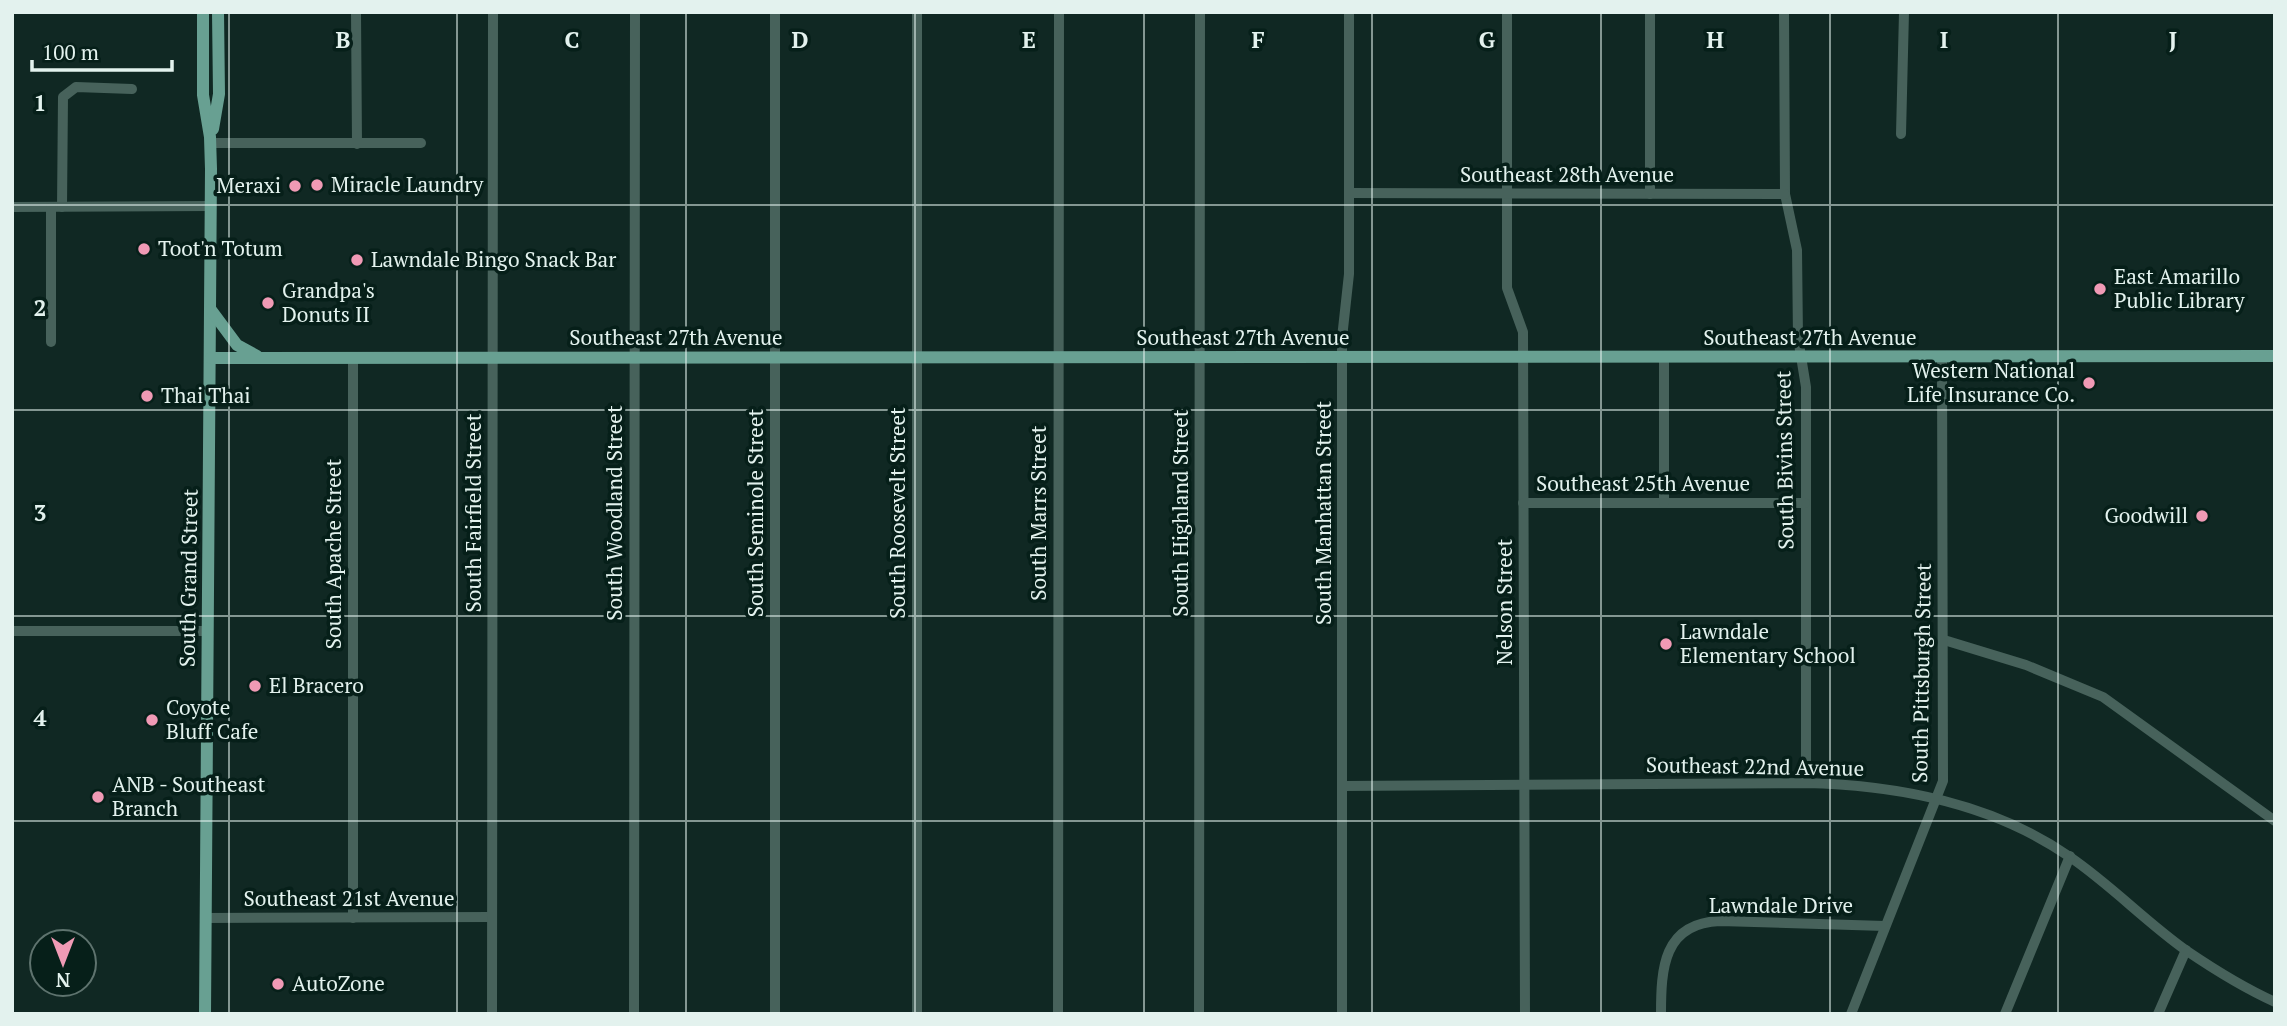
<svg xmlns="http://www.w3.org/2000/svg" width="2287" height="1026" font-family="'PT Serif',serif">
	<rect width="100%" height="100%" fill="#102823"/>
	<g fill="none" stroke-linecap="round" stroke-linejoin="round">
		<g stroke="#47625b" stroke-width="10">
			<path d="M356,12L357,144"/>
			<path d="M1507,12V288L1523,332L1525,1014"/>
			<path d="M1784,12L1785,194L1797,250L1798,338L1806,387V783"/>
			<path d="M1901,134L1904,12"/>
			<path d="M211,143H421"/>
			<path d="M1349,193L1785,194"/>
			<path d="M1650,194V12"/>
			<path d="M12,207L211,206"/>
			<path d="M51,207V342"/>
			<path d="M62,207L63,97L76,87L132,89"/>
			<path d="M353,358V918"/>
			<path d="M1523,503H1805"/>
			<path d="M1664,503V357"/>
			<path d="M12,631H207"/>
			<path d="M1944,640L2026,665L2103,697L2275,821"/>
			<path d="M1343,786L1806,783C1897,785 1994,804 2070,857C2111,885 2146,922 2187,951C2215,970 2244,988 2275,1002"/>
			<path d="M205,918L492,917"/>
			<path d="M492,1014L493,12"/>
			<path d="M634,1014L635,12"/>
			<path d="M775,1014V12"/>
			<path d="M917,1014V12"/>
			<path d="M1058,1014L1059,12"/>
			<path d="M1199,1014L1200,12"/>
			<path d="M1342,1014V338L1349,274V12"/>
			<path d="M1661,1014C1661,969 1663,923 1720,921L1885,926"/>
			<path d="M1851,1014L1943,781L1942,357"/>
			<path d="M2005,1014L2070,856"/>
			<path d="M2158,1014L2186,950"/>
		</g>
		<g stroke="#68a092" stroke-width="12">
			<path d="M203,12V95L210,137L211,169L205,1014"/>
			<path d="M213,129L219,94L218,12"/>
			<path d="M211,310L237,345L257,356"/>
			<path d="M211,358L2275,356"/>
		</g>
	</g>
	<path fill="none" stroke="#e3f2ee" stroke-width="2" stroke-opacity="0.55" d="M229,12V1014M457,12V1014M686,12V1014M915,12V1014M1144,12V1014M1372,12V1014M1601,12V1014M1830,12V1014M2058,12V1014M12,205H2275M12,410H2275M12,616H2275M12,821H2275"/>
	<g fill="#f09ab5" stroke="#061f19" stroke-width="2.5">
		<circle cx="317" cy="185" r="7"/>
		<circle cx="295" cy="186" r="7"/>
		<circle cx="144" cy="249" r="7"/>
		<circle cx="357" cy="260" r="7"/>
		<circle cx="2100" cy="289" r="7"/>
		<circle cx="268" cy="303" r="7"/>
		<circle cx="2089" cy="383" r="7"/>
		<circle cx="147" cy="396" r="7"/>
		<circle cx="2202" cy="516" r="7"/>
		<circle cx="1666" cy="644" r="7"/>
		<circle cx="255" cy="686" r="7"/>
		<circle cx="152" cy="720" r="7"/>
		<circle cx="98" cy="797" r="7"/>
		<circle cx="278" cy="984" r="7"/>
	</g>
	<g text-anchor="middle" stroke-width="7" stroke-linejoin="round" paint-order="stroke">
		<g font-size="21" fill="#e3f2ee" stroke="#061f19">
			<text x="1567" y="182">Southeast 28th Avenue</text>
			<text x="676" y="345">Southeast 27th Avenue</text>
			<text x="1243" y="345">Southeast 27th Avenue</text>
			<text x="1810" y="345">Southeast 27th Avenue</text>
			<text transform="translate(1785 460) rotate(-91)" y="7">South Bivins Street</text>
			<text x="1643" y="491">Southeast 25th Avenue</text>
			<text transform="translate(474 513) rotate(-90)" y="7">South Fairfield Street</text>
			<text transform="translate(615 513) rotate(-90)" y="7">South Woodland Street</text>
			<text transform="translate(756 513) rotate(-90)" y="7">South Seminole Street</text>
			<text transform="translate(898 513) rotate(-90)" y="7">South Roosevelt Street</text>
			<text transform="translate(1039 513) rotate(-90)" y="7">South Marrs Street</text>
			<text transform="translate(1181 513) rotate(-90)" y="7">South Highland Street</text>
			<text transform="translate(1324 513) rotate(-90)" y="7">South Manhattan Street</text>
			<text transform="translate(334 554) rotate(-90)" y="7">South Apache Street</text>
			<text transform="translate(189 578) rotate(-89)" y="7">South Grand Street</text>
			<text transform="translate(1505 602) rotate(-90)" y="7">Nelson Street</text>
			<text transform="translate(1922 673) rotate(-89)" y="7">South Pittsburgh Street</text>
			<text transform="translate(1755 767) rotate(1)" y="7">Southeast 22nd Avenue</text>
			<text x="349" y="906">Southeast 21st Avenue</text>
			<text x="1781" y="913">Lawndale Drive</text>
		</g>
		<g font-size="21" fill="#e3f2ee" stroke="#061f19" text-anchor="start">
			<text x="331" y="192">Miracle Laundry</text>
			<text x="281" y="193" text-anchor="end">Meraxi</text>
			<text x="158" y="256">Toot'n Totum</text>
			<text x="371" y="267">Lawndale Bingo Snack Bar</text>
			<text x="2114" y="284">East Amarillo<tspan x="2114" dy="24">Public Library</tspan></text>
			<text x="282" y="298">Grandpa's<tspan x="282" dy="24">Donuts II</tspan></text>
			<text x="2075" y="378" text-anchor="end">Western National<tspan x="2075" dy="24">Life Insurance Co.</tspan></text>
			<text x="161" y="403">Thai Thai</text>
			<text x="2188" y="523" text-anchor="end">Goodwill</text>
			<text x="1680" y="639">Lawndale<tspan x="1680" dy="24">Elementary School</tspan></text>
			<text x="269" y="693">El Bracero</text>
			<text x="166" y="715">Coyote<tspan x="166" dy="24">Bluff Cafe</tspan></text>
			<text x="112" y="792">ANB - Southeast<tspan x="112" dy="24">Branch</tspan></text>
			<text x="292" y="991">AutoZone</text>
		</g>
	</g>
	<g font-size="23" text-anchor="middle" font-weight="bold" fill="#e3f2ee" stroke="#061f19" stroke-width="7" stroke-linejoin="round" paint-order="stroke">
		<text x="343" y="48">B</text>
		<text x="572" y="48">C</text>
		<text x="800" y="48">D</text>
		<text x="1029" y="48">E</text>
		<text x="1258" y="48">F</text>
		<text x="1487" y="48">G</text>
		<text x="1715" y="48">H</text>
		<text x="1944" y="48">I</text>
		<text x="2173" y="48">J</text>
		<text x="40" y="111">1</text>
		<text x="40" y="316">2</text>
		<text x="40" y="521">3</text>
		<text x="40" y="726">4</text>
	</g>
	<rect width="2287" height="1026" fill="none" stroke="#e3f2ee" stroke-width="28"/>
	<g transform="translate(63 963) rotate(180)"><circle r="33" fill="#061f19" stroke="#5e736e" stroke-width="2"/>
	<path d="M0-5L12 26L0 18L-12 26Z" fill="#f09ab5"/>
	<text y="-10" font-size="19" font-weight="bold" text-anchor="middle" fill="#e3f2ee">N</text>
	</g>
	<path d="M32 60v10h140v-10" fill="none" stroke="#e3f2ee" stroke-width="3.5"/>
	<text x="42" y="60" font-size="21" fill="#e3f2ee" stroke="#061f19" stroke-width="5" paint-order="stroke">100 m</text>
</svg>
